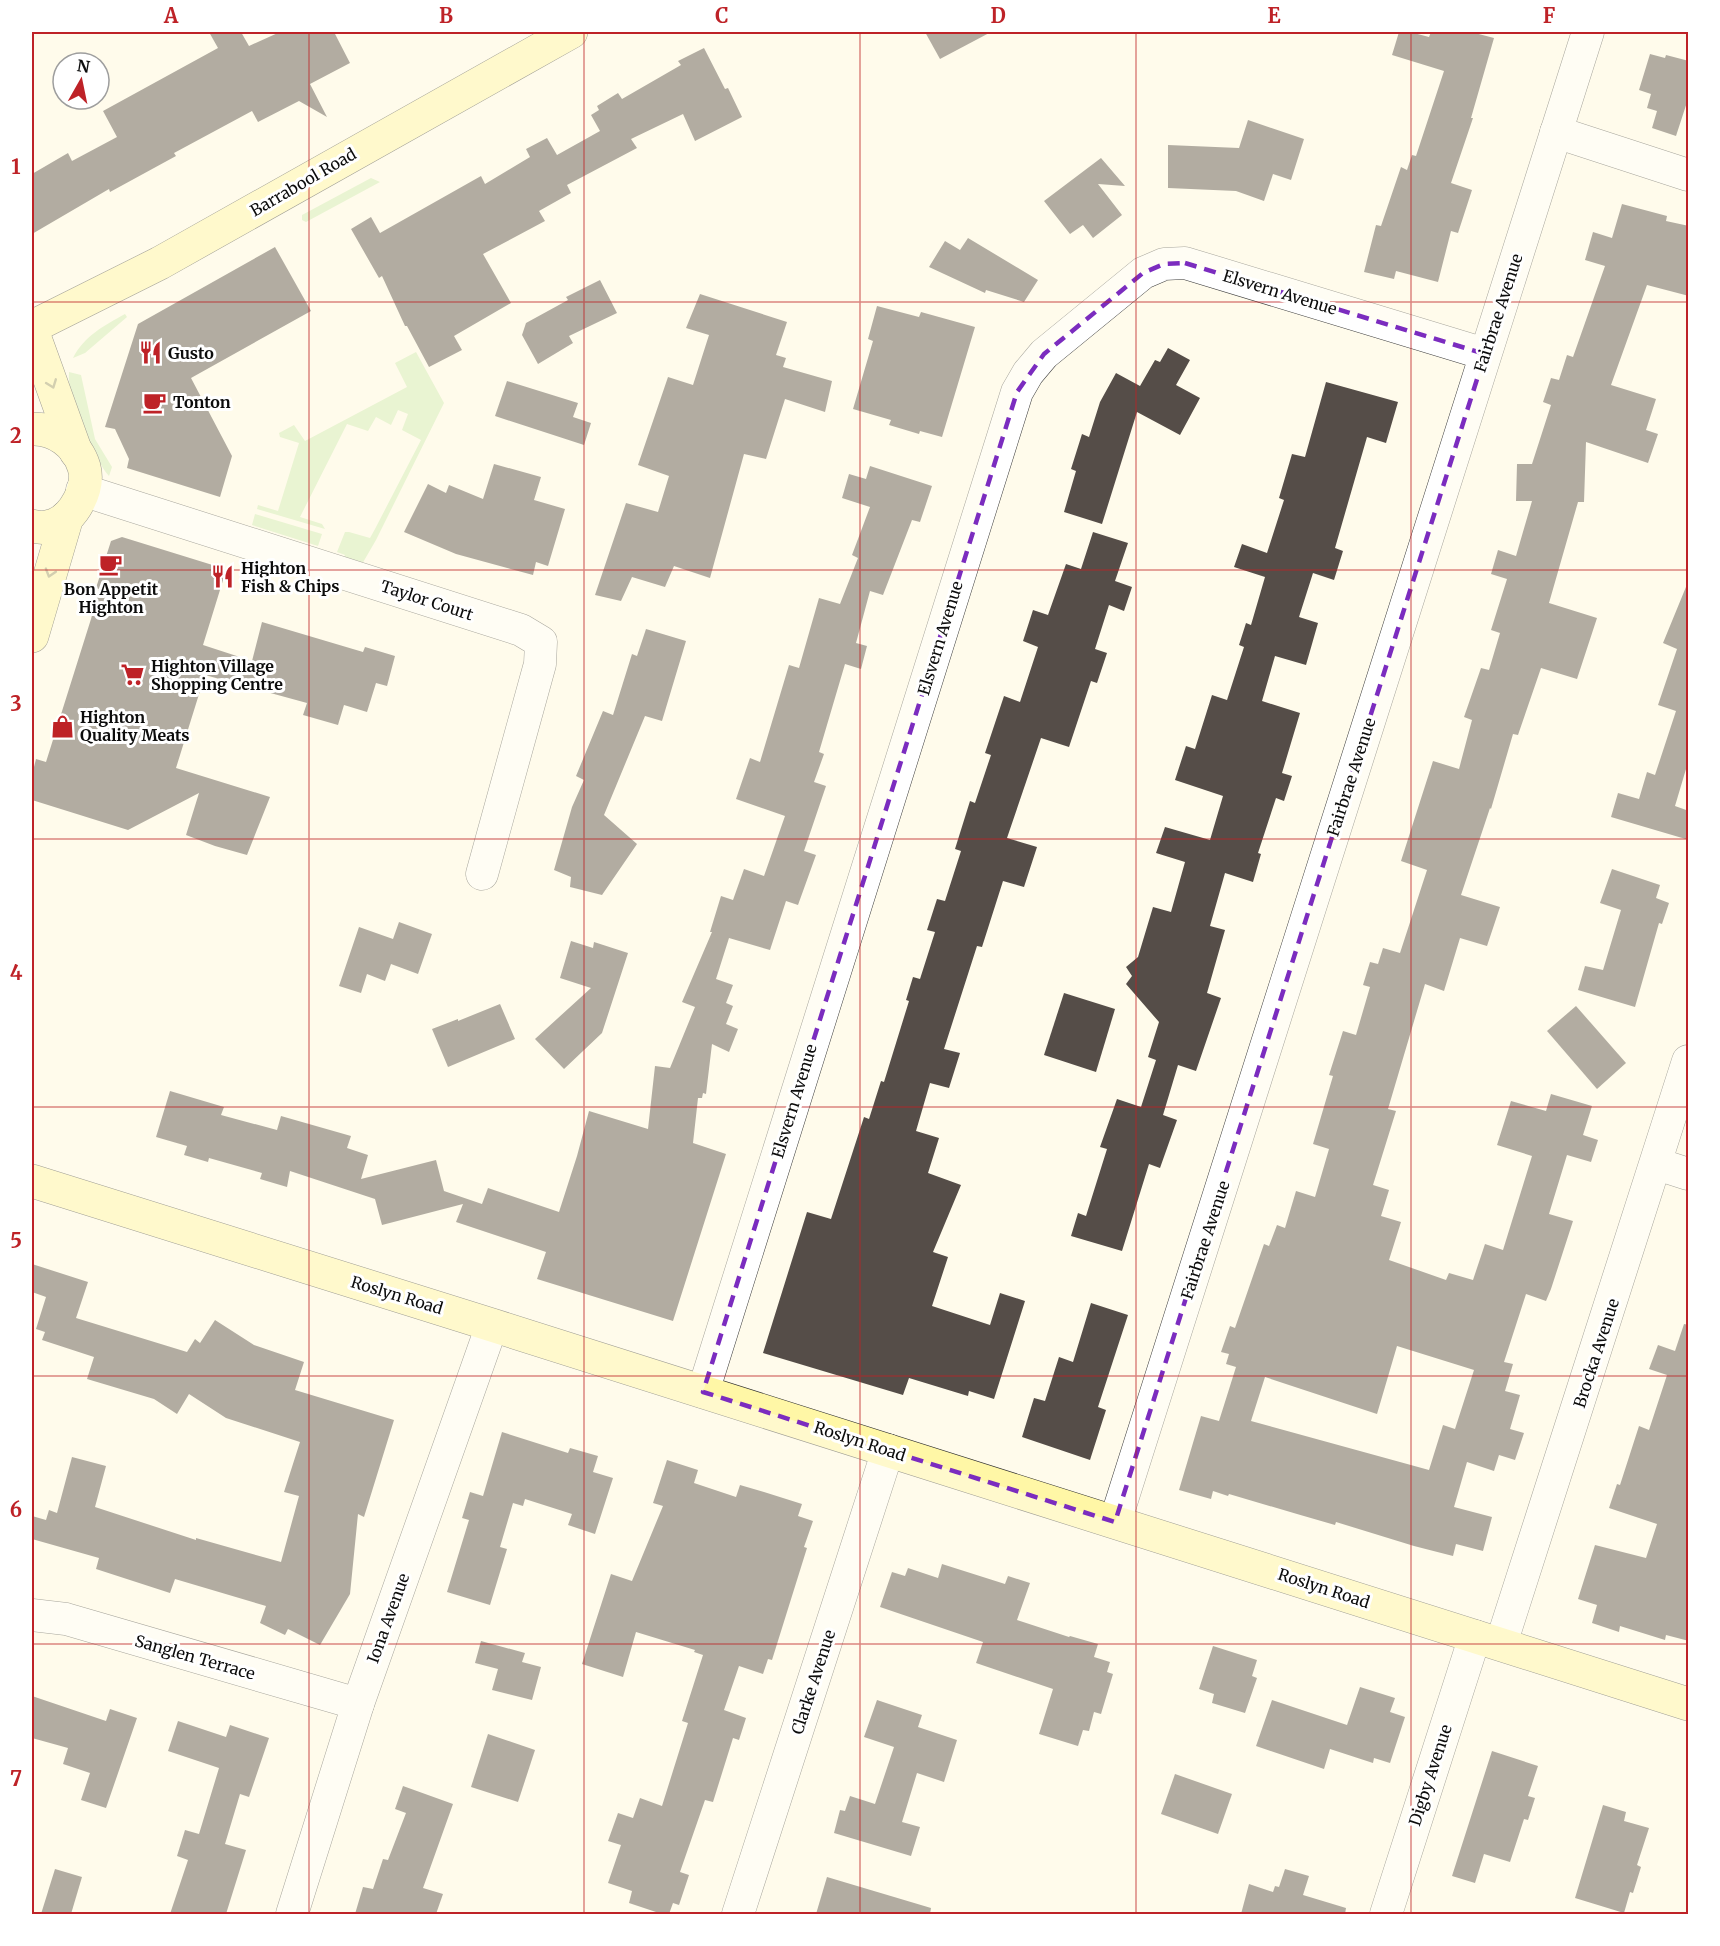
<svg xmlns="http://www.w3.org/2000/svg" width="1720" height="1946" font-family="Merriweather,serif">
	<rect width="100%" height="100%" fill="#fffbeb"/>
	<g fill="#cfeab4">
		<path d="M371,178L380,182L306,222L302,220V215Z"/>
		<path d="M125,314L127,317L85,353L73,358C84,336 105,325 125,314Z"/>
		<path d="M416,352L444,403L376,540L358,571L342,566L345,555L337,552L345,532H349L370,538L375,529L421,440L402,430L408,414L398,410L391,425L376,417L368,431L347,424L300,517L322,524L325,529L257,509L258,505L278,511L299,443L280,437L279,433L294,425L305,441L407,387L395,363Z"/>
		<path d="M69,372L81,375L95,439L112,467L109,476C93,458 66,396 69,372Z"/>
		<path d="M255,514L322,534L318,546L252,525Z"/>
	</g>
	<g fill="#554d48" fill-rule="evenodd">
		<path d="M209,32H241L249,46L280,32H334L350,63L310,84L327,117L299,101L258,122L252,111L174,153L176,156L110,192L109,189L32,234V174L68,153L72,161L117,137L103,111L218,48Z"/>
		<path d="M925,32H991L940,59Z"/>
		<path d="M1399,32H1410L1429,37L1431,32H1471L1494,38L1471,118H1473L1451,183L1472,190L1458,233L1451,231L1438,282L1396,271L1394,279L1364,272L1376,225L1381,226L1401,167L1407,170L1412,155L1416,156L1444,71L1392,55Z"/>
		<path d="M704,48L725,89L728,88L742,117L695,141L683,114L631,139L637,148L567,185L571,193L539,211L545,221L483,254L511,303L454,336L462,350L429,367L407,326H405L382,276L379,278L351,229L371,217L380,233L481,176L485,184L530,157L526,149L547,138L557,155L600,131L591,115L599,110L597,106L618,93L622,99L681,65L678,61Z"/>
		<path d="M1650,54L1665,58L1666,55L1689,61V96L1676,136L1652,128L1657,111L1647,108L1651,94L1639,90Z"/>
		<path d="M1248,120L1304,139L1291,180L1273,174L1264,201L1236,191L1168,188V145L1239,148Z"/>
		<path d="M1101,158L1125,186L1098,184L1122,215L1093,238L1083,225L1070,234L1044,201Z"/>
		<path d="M1622,204L1667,216L1666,221L1689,226V296L1647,285L1611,385L1656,399L1646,430L1658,434L1648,463L1586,442L1584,502H1578L1549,603L1597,618L1577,679L1541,668L1518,735L1513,734L1491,809L1490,808L1461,895L1500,907L1487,946L1460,938L1444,991L1425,984L1388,1109L1396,1111L1373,1185L1389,1190L1381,1216L1401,1222L1389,1260L1446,1280L1449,1273L1473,1280L1485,1244L1503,1250L1532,1156L1497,1145L1511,1101L1546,1111L1551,1094L1592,1106L1583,1135L1598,1140L1591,1162L1567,1155L1549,1214L1573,1221L1551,1289L1546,1301L1526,1294L1504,1362L1513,1364L1505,1391L1520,1395L1510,1429L1524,1433L1515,1460L1499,1455L1494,1471L1467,1462L1454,1507L1492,1517L1483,1551L1456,1544L1453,1556L1414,1546L1336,1522L1335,1525L1297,1514L1229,1494L1228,1496L1213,1491L1211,1499L1179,1490L1201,1416L1219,1421L1236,1367L1226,1364L1229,1354L1221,1352L1230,1326L1235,1328L1264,1244L1269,1246L1277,1225L1285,1228L1296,1191L1315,1197L1329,1149L1313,1144L1333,1076L1329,1075L1343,1031L1356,1035L1370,987L1363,985L1370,962L1378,964L1383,948L1400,953L1427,870L1401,861L1433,761L1459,769L1472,720L1464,717L1481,668L1489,670L1500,633L1491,630L1507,579L1491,574L1498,550L1516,556L1532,501H1516L1517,464H1532L1551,405L1543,402L1551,378L1559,380L1567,355L1573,357L1605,266L1585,260L1593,232L1612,238ZM1397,1346L1474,1370L1455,1429L1443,1425L1429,1470L1251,1421L1265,1377L1377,1414Z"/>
		<path d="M968,238L1038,280L1024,302L986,290L985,293L929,267L945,241L960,250Z"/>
		<path d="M275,247L311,311L191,378L232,456L220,497L127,468L129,459L115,429L105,427L138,324Z"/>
		<path d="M600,280L617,313L569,336L573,343L538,364L522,335L526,323L568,300L566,297Z"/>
		<path d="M700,294L787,322L776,355L786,358L783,367L832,381L825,412L785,399L766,459L744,454L710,578L674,566L665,587L632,577L621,601L595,595L626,503L658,512L669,476L638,465L668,377L693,385L709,335L686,328Z"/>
		<path d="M877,306L919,317L921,312L975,327L942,437L920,431L919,434L889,425L891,420L853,409L873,341L868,339Z"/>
		<path d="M1168,348L1190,360L1176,385L1200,398L1180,435L1137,412L1102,524L1064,512L1076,471L1071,469L1082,434L1089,437L1100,402L1116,373L1140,386L1155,360L1160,362Z"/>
		<path d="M507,381L578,403L573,417L591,423L584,445L495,416Z"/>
		<path d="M1326,382L1398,402L1386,443L1367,437L1335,548L1343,551L1334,580L1313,573L1299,617L1318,623L1306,665L1275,656L1262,701L1300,713L1282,773L1292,776L1284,801L1276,798L1258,853L1261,854L1253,882L1225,873L1210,926L1225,930L1207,993L1221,998L1196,1071L1178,1065L1163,1115L1177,1120L1160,1168L1149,1164L1122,1251L1071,1236L1078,1213L1086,1216L1107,1149L1100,1147L1117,1099L1141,1107L1156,1060L1148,1057L1159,1022L1126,984L1132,976L1126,967L1138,957L1153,907L1171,912L1185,862L1156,853L1165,827L1210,840L1223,796L1175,780L1186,746L1195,749L1212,695L1227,700L1244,647L1239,645L1246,623L1251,625L1265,577L1234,567L1242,544L1267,553L1284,500L1279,498L1292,454L1305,457Z"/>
		<path d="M494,464L541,477L534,500L565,509L548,566L536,562L533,575L456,554L404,532L428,484L446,493L449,485L483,499Z"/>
		<path d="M870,466L932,486L920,522L912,520L883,595L870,591L856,643L867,646L861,669L845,664L819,752L824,754L814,782L826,786L804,851L816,855L798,905L786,901L770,950L729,938L716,979L733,985L726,1003L733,1006L726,1024L738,1029L729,1052L712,1044L706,1094L703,1093L702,1098H698L693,1143L726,1154L673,1321L537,1279L546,1252L456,1222L463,1204L382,1225L375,1199L290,1171L287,1187L260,1179L262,1173L209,1158L208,1162L184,1155L187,1146L156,1137L170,1091L224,1107L221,1115L277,1130L281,1116L351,1136L347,1148L368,1155L361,1179L436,1160L444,1191L482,1204L488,1188L559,1212L577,1156L589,1111L648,1129L655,1066L670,1068L695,1007L682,1002L712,932H710L721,896L733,900L744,869L764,876L785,816L736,799L750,758L760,762L789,665L799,668L819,598L840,604L858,558L852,555L870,507L842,498L849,474L866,479Z"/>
		<path d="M1093,532L1128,543L1115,581L1132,587L1124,611L1109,605L1095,649L1107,653L1097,683L1091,681L1069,747L1041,738L1007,838L1037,847L1024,887L1003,881L982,947L977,946L944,1049L960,1053L949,1088L930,1083L916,1131L939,1138L928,1173L961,1185L933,1252L948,1257L932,1306L990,1325L1000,1293L1025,1301L994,1399L969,1391L968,1396L909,1378L903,1395L763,1353L807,1212L831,1219L864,1117L869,1119L881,1081L884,1082L909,1001L906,1000L913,977L920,979L935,932L927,930L937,899L945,901L961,851L955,849L970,801L975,803L991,755L985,753L1004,696L1020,702L1038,647L1023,641L1033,610L1048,615L1066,564L1081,569Z"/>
		<path d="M122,537L219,567L224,577L203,645L252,661L262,622L363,652L365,647L395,656L387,686L376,683L367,712L344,705L338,725L303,715L307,703L205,675L176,768L270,797L247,855L215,846L186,835L199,793L128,830L32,800V775L36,759L46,762L91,619L99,589L96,588L111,541Z"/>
		<path d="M1688,582L1689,759L1675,806L1689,811V840L1611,817L1618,793L1639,799L1647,772L1655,775L1676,711L1658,705L1677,649L1663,643Z"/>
		<path d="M646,629L686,641L662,721L645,716L604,815L637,844L602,895L570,887L571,877L554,870L572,807L584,780L576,776L603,711L613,715L632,654L637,656Z"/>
		<path d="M1612,869L1660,885L1656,898L1669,903L1662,924L1659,923L1635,1007L1578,990L1585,966L1603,970L1621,910L1600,903Z"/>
		<path d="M399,922L432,934L418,974L391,964L385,981L367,974L361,993L339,986L359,927L393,939Z"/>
		<path d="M571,941L593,948L594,942L628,953L602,1033L564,1069L535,1039L591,988L560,978Z"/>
		<path d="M1064,993L1115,1009L1096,1072L1044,1055Z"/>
		<path d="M500,1004L515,1039L448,1067L432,1029L458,1019V1021Z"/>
		<path d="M1576,1006L1626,1063L1597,1089L1547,1031Z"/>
		<path d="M32,1264L88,1282L76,1318L187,1352L195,1339L200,1343L215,1320L254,1345L304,1362L295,1390L394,1420L364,1517L358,1514L350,1594L320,1645L288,1629L285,1635L260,1623L266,1606L175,1579L170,1593L96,1569L99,1558L32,1539V1516L46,1520L49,1510L57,1513L72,1457L106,1466L95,1507L196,1540V1538L281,1562L299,1496L284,1492L300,1442L226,1418L189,1394L177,1414L154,1399L87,1379L94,1357L42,1340L45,1332L36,1329L46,1297L32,1292Z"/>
		<path d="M1091,1303L1128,1315L1098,1407L1106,1410L1090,1460L1022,1437L1034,1398L1045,1401L1059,1357L1073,1362Z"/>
		<path d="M1684,1324L1689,1325V1641L1666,1635L1665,1640L1620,1626L1619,1632L1592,1623L1597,1605L1578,1599L1595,1545L1646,1558L1657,1524L1609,1508L1617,1484L1620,1485L1639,1426L1649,1430L1667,1375L1649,1369L1658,1345L1675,1351Z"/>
		<path d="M502,1432L568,1453L570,1448L598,1456L593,1472L613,1478L595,1534L568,1525L572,1514L525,1499L523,1506L513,1503L500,1547L507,1549L490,1605L447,1592L469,1520L462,1518L470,1492L483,1496Z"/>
		<path d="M667,1460L698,1470L694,1483L736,1497L740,1485L764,1492L802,1504L798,1516L813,1521L804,1547L807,1548L772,1660L768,1659L763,1674L739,1666L724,1710L746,1718L739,1740L733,1738L713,1802L705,1800L680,1872L689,1875L679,1905L673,1903L669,1914H662L629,1903L632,1891L608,1883L621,1845L608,1841L618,1813L633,1818L640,1798L662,1806L688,1723L682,1721L703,1655L694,1652L695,1650L636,1632L623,1677L582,1664L611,1574L632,1581L663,1506L653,1503Z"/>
		<path d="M942,1564L1005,1584L1008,1576L1030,1583L1017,1620L1069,1637L1070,1636L1098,1644L1094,1657L1110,1662L1107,1672L1113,1674L1101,1714L1094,1712L1089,1731L1083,1730L1078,1746L1039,1734L1053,1689L976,1663L983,1642L880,1607L892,1572L905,1576L908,1568L938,1578Z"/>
		<path d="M481,1641L525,1653L522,1662L541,1667L532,1700L492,1690L498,1669L475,1663Z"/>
		<path d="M1213,1646L1257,1660L1252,1676L1257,1678L1245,1713L1212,1703L1214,1694L1199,1689Z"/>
		<path d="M1360,1687L1395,1698L1390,1712L1405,1717L1390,1763L1374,1758L1373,1763L1330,1749L1324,1769L1256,1746L1272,1700L1347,1725Z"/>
		<path d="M32,1696L106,1721L110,1709L137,1718L106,1808L81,1800L90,1773L63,1764L68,1748L32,1738Z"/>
		<path d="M877,1700L922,1715L918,1727L957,1740L944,1782L917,1773L902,1822L920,1827L911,1856L834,1833L840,1810L845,1811L850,1796L875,1804L894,1747L864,1737Z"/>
		<path d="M178,1721L226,1737L230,1725L269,1738L249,1797L240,1794L225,1844L246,1850L226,1914H170L188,1860L177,1856L185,1830L199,1834L219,1768L168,1751Z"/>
		<path d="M488,1734L535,1750L518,1802L471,1787Z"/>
		<path d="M1492,1751L1538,1766L1528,1796L1535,1798L1528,1820L1524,1819L1510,1862L1484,1854L1475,1883L1452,1876Z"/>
		<path d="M1175,1774L1232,1794L1218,1834L1161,1814Z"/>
		<path d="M403,1786L453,1804L423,1888L443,1894L436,1914H355L363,1887L373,1889L383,1859L388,1860L406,1813L395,1809Z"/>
		<path d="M1603,1805L1626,1812L1624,1821L1649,1828L1637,1865L1641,1867L1633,1893L1630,1892L1624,1913L1575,1898Z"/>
		<path d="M55,1869L82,1877L71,1914H41Z"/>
		<path d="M1285,1869L1309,1876L1303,1895L1346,1908L1345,1914H1241L1249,1884L1273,1892L1275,1886L1279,1887Z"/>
		<path d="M827,1877L931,1908L930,1914H816Z"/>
	</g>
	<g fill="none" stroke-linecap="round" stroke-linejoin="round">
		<defs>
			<g id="street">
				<path d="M1556,132L1688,175"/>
				<path d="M82,490L521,630L541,642L540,664L482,874"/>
				<path d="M1657,1164L1688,1174"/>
				<path d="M703,1392L1017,392L1028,373L1044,354L1143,273L1164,264L1185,263L1485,354"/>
				<path d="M1115,1522L1588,32"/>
				<path d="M32,1615L66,1619L358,1704"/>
				<path d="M1501,1644L1688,1061"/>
				<path d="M292,1914L358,1704L492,1325"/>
				<path d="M738,1914L888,1450"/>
				<path d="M1386,1914L1475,1636"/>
			</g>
			<g id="secondary">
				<path d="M32,327L160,263L571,32"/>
				<path d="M32,330L76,452"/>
				<path d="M32,429C55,428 77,444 84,467C90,488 74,518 54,525C47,528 39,528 32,526"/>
				<path d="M32,636L67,517"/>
				<path d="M32,1181L492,1325L1688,1704"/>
			</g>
		</defs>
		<use href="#street" stroke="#3f3f3f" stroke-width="33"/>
		<use href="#secondary" stroke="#2e2e2e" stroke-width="34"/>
		<use href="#street" stroke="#fff" stroke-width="32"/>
		<use href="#secondary" stroke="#fff7a6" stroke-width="33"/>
	</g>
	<defs><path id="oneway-chevron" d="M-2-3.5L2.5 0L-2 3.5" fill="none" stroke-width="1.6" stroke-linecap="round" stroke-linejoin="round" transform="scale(1.5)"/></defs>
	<g stroke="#9e9968">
		<use href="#oneway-chevron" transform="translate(52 384) rotate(69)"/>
		<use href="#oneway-chevron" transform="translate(50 573) rotate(107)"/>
	</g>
	<path d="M0 0H1720V1946H0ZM1185,263L1485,354L1115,1522L703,1392L1017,392L1044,354L1143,273L1164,264Z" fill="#fffbeb" fill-opacity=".55" fill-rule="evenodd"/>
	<path fill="none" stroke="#7b2cbf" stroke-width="4.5" stroke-dasharray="12 8" stroke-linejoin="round" d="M1185,263L1485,354L1115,1522L703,1392L1017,392L1044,354L1143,273L1164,264Z"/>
	<path fill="none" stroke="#be2227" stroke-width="1.5" stroke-opacity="0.55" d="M309,32V1914M584,32V1914M860,32V1914M1136,32V1914M1411,32V1914M32,302H1688M32,570H1688M32,839H1688M32,1107H1688M32,1376H1688M32,1644H1688"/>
	<defs>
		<symbol id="restaurant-bare" viewBox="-9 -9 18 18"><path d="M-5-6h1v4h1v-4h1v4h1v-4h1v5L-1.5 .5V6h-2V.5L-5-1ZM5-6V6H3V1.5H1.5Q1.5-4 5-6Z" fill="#be2227" stroke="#fff" stroke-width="2.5" paint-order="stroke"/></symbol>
		<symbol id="cafe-bare" viewBox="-9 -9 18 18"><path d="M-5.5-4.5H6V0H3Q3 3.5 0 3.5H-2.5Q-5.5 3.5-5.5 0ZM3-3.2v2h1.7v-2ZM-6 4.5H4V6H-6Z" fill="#be2227" stroke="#fff" stroke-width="2.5" paint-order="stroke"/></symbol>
		<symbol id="supermarket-bare" viewBox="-9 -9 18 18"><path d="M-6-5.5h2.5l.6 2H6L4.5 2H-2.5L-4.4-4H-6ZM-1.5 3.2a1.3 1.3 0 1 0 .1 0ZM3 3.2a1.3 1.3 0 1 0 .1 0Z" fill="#be2227" stroke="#fff" stroke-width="2.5" paint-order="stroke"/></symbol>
		<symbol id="shop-bare" viewBox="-9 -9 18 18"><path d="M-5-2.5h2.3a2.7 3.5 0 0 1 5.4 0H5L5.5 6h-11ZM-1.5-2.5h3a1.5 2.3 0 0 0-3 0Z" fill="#be2227" stroke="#fff" stroke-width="2.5" paint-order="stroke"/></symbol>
	</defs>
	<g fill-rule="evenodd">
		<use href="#restaurant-bare" x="134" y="336" width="33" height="33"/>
		<use href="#cafe-bare" x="138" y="386" width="33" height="33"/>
		<use href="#cafe-bare" x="94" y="548" width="33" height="33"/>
		<use href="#restaurant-bare" x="206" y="560" width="33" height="33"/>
		<use href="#supermarket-bare" x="116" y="658" width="33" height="33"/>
		<use href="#shop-bare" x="46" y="710" width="33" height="33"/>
	</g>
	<g text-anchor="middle" stroke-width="6" stroke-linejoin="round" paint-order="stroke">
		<g font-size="16" fill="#0c0c0c" stroke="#fff">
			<text transform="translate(303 182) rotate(-30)" y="6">Barrabool Road</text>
			<text transform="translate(1280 292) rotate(17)" y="6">Elsvern Avenue</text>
			<text transform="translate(1498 313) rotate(-72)" y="6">Fairbrae Avenue</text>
			<text transform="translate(427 600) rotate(18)" y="6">Taylor Court</text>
			<text transform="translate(940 638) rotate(-73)" y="6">Elsvern Avenue</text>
			<text transform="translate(1351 777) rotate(-72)" y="6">Fairbrae Avenue</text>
			<text transform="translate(794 1101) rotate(-73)" y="6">Elsvern Avenue</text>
			<text transform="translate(1205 1240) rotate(-72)" y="6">Fairbrae Avenue</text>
			<text transform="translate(397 1295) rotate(17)" y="6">Roslyn Road</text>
			<text transform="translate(1596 1353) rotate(-72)" y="6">Brocka Avenue</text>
			<text transform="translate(860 1441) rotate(18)" y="6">Roslyn Road</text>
			<text transform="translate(1324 1588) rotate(18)" y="6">Roslyn Road</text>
			<text transform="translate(388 1618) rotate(-70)" y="6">Iona Avenue</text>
			<text transform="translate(195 1657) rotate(16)" y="6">Sanglen Terrace</text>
			<text transform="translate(813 1682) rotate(-72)" y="6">Clarke Avenue</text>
			<text transform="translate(1430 1775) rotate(-72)" y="6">Digby Avenue</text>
		</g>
		<g font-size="16" font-weight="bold" fill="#0c0c0c" stroke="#fff" text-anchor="start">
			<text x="168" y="359">Gusto</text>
			<text x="173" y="408">Tonton</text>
			<text x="241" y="574">Highton<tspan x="241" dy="18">Fish &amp; Chips</tspan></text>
			<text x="111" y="595" text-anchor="middle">Bon Appetit<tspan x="111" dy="18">Highton</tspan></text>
			<text x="151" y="672">Highton Village<tspan x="151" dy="18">Shopping Centre</tspan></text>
			<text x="80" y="723">Highton<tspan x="80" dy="18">Quality Meats</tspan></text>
		</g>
	</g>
	<rect width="1720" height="1946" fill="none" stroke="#ffffff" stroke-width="66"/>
	<g transform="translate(81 81) rotate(9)"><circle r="28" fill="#ffffff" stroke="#9e9e9e" stroke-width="1.5"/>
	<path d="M0-4.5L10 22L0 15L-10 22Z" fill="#be2227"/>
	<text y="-9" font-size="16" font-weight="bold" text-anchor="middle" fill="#0c0c0c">N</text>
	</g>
	<rect x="33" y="33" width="1654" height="1880" fill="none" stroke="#be2227" stroke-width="2"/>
	<g font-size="20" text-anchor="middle" font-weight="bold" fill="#be2227">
		<text x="171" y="23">A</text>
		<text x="446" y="23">B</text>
		<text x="722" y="23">C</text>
		<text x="998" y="23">D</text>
		<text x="1274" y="23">E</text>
		<text x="1549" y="23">F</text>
		<text x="16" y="174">1</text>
		<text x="16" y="443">2</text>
		<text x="16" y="711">3</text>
		<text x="16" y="980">4</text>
		<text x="16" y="1248">5</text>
		<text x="16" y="1517">6</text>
		<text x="16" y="1786">7</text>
	</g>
</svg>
